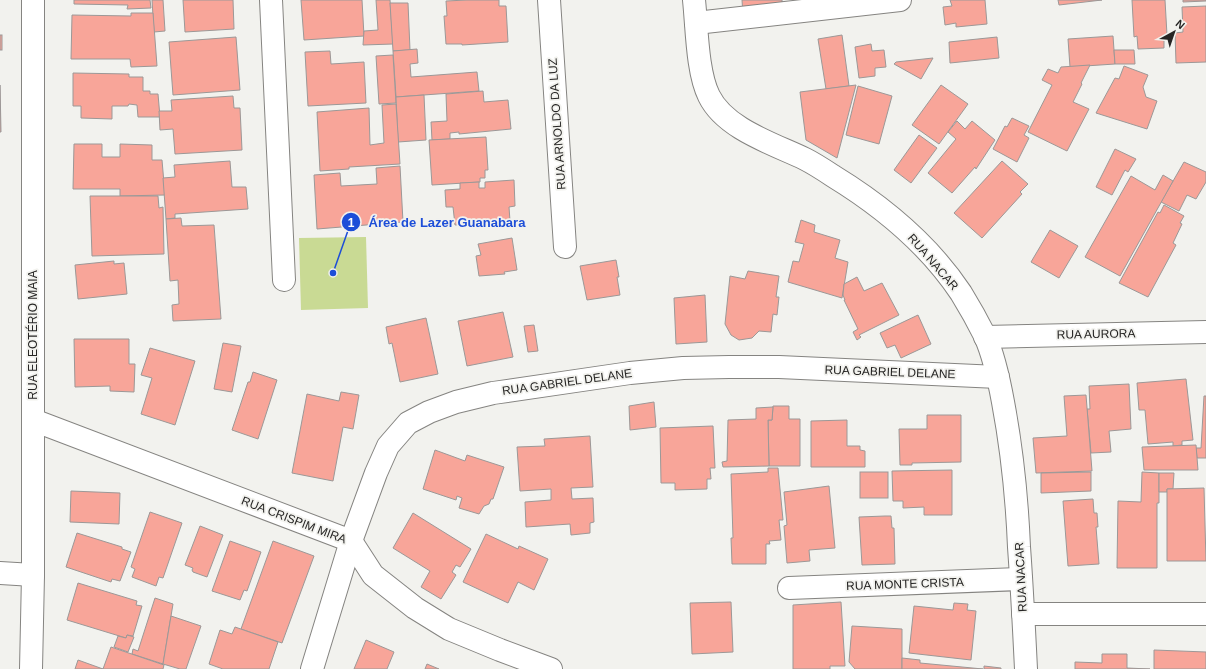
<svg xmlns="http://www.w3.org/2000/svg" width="1206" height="669" font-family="Arial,sans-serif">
	<rect width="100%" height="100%" fill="#f2f2ee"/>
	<path fill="#c9da94" d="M366,237L368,308L301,310L299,238Z"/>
	<g fill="#f8a599" stroke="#9c9897">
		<path d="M74,0H150L151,8L127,9L128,5L74,4Z"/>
		<path d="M152,0H163L165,31L154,32Z"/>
		<path d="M183,0H233L234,29L185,32Z"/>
		<path d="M301,0H362L364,36L304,40Z"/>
		<path d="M376,0H390L393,44L363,45L364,31L378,30Z"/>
		<path d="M467,0H499V6H506L508,42L462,45V44H446L444,16H447L446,1Z"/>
		<path d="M742,0H782L783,11L743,15Z"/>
		<path d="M950,0H985L987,24L956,27V23L945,25L943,7L952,6Z"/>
		<path d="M1058,0H1102L1059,5Z"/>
		<path d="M1132,0H1165L1167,35H1164V48L1138,49L1137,36L1134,37Z"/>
		<path d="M1183,0H1206V1L1183,2Z"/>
		<path d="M390,3H408L410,50L393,51Z"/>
		<path d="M1206,6V62L1176,63L1175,33L1183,32L1182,7Z"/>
		<path d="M131,13H153L157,66L131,67L130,59H71L72,15L131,16Z"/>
		<rect x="0" y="35" width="2" height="15"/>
		<path d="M842,35L849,86L826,89L818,39Z"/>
		<path d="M1113,36L1115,64L1070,67L1068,39Z"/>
		<path d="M236,37L240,90L173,95L169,42Z"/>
		<path d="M997,37L999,58L950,63L949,42Z"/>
		<path d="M871,44L872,51L884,50L886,67L875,68V76L859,78L855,47Z"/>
		<path d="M417,49L418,63L410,64L411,77L477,72L479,91L396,97L393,51Z"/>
		<path d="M1114,50H1134L1135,64H1115Z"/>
		<path d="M330,51L331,64L364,62L366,103L308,106L305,52Z"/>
		<path d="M393,55L396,103L379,104L376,56Z"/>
		<path d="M933,58L921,79L894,64L896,62Z"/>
		<path d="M1090,65L1081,83L1082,84L1073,102L1089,109L1067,151L1028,132L1052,85L1042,80L1048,69L1058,73L1061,67Z"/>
		<path d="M1124,66L1148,75L1143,87L1146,97L1157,101L1147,129L1096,113L1115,78L1119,79Z"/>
		<path d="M73,73L129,74V77H143V91H150V94H158L160,117H138L137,105L129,104L128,106H112V119L81,118V106H73Z"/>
		<path d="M0,85L1,132H0Z"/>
		<path d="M856,85L837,158L806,140L800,92Z"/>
		<path d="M941,85L968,104L939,144L912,125Z"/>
		<path d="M858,86L892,96L879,144L846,135Z"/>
		<path d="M483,91L484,102L508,100L511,129L459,134V132L450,133V139L432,140L431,122L447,121L446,94Z"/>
		<path d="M424,95L426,140L398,142L396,97Z"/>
		<path d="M233,96L234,108H240L242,150L175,154L173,129L160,130L159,111H172L171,100Z"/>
		<path d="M396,104L400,164L349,167V169L320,171L317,112L369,108L370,145L384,143L382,105Z"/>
		<path d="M1012,118L1029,126L1024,135L1029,138L1017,162L993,149L1005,126L1007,127Z"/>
		<path d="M957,121L965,129L972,121L995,140L976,169L975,167L952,193L928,173L956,139L948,132Z"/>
		<path d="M919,135L937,148L911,183L894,170Z"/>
		<path d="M486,137L488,170H485V178H480V182L432,185L429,140Z"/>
		<path d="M74,144H102V157H120V144L152,145V160H162L165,195L120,196V189H73Z"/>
		<path d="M1115,149L1136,159L1128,172L1125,170L1112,195L1096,187Z"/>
		<path d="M230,161L232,187H246L248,209L175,214V218L166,219L163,178L175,177L174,165Z"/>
		<path d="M1002,161L1028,184L1020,192L1022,194L982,238L954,213Z"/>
		<path d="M1184,162L1206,172V182L1196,199L1187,195L1179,211L1161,202Z"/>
		<path d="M400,166L403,222L317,229L314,175L340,173L341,186L377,184L376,168Z"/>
		<path d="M1163,175L1173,181L1120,276L1085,257L1131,176L1155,190Z"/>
		<path d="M514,180L515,206L509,207L510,221L455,225L453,207H446L445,190L460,189V183L479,182V188H485V182Z"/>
		<path d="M90,196H158L159,208L163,207L164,254L92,256Z"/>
		<path d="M1164,205L1184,216L1180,223L1182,224L1173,243L1176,245L1148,297L1119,283L1158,212L1160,213Z"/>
		<path d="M181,218L182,226L214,225L221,319L173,321L172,305L179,304L178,280L170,281L166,219Z"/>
		<path d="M801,220L815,225L814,232L840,240L835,258L848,262L842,298L788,282L793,261L799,262L804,244L795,242Z"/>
		<path d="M1050,230L1078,246L1059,278L1031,262Z"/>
		<path d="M512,238L517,270L504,272L505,274L479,276L476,256L481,255L478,244Z"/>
		<path d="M616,260L619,277H617L620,295L587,300L580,266Z"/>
		<path d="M114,261V264L124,263L127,294L78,299L75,265Z"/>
		<path d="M748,271L779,276L776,297H779L777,315L773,314L771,332L759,331L752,338L739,340L731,335L725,324L730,276L745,279Z"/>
		<path d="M857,277L864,291L882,283L899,315L859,335L861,337L857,340L853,332L858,329L844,300H845L843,295L844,284Z"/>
		<path d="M705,295L707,342L676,344L674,298Z"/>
		<path d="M503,312L513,357L467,366L458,321Z"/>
		<path d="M918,315L931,344L901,358L895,345L887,348L880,333Z"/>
		<path d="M426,318L438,374L400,382L392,343L389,344L386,327Z"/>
		<path d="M534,325L538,351L528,352L524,326Z"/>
		<path d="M74,339H129V364H135L134,392L110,391V386L75,387Z"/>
		<path d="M223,343L241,346L232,392L214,389Z"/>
		<path d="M150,348L195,361L175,425L141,414L152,378L141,375Z"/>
		<path d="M253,372L277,380L258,439L232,430L248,382H250Z"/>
		<path d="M1186,379L1193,440L1182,441V445L1173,446V442L1148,444L1145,410H1139L1137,383Z"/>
		<path d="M1129,384L1131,429L1109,431L1111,452L1091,453L1087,409H1090L1089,386Z"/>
		<path d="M341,392L359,395L353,429L343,427L333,481L292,473L307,394L339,401Z"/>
		<path d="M1086,395L1092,471L1036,473L1033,438L1067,436L1064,396Z"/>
		<path d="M1204,396H1206V458H1197L1196,448H1201Z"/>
		<path d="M654,402L656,427L630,430L629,406Z"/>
		<path d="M773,406H789V419H800V466H769L768,420H772Z"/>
		<path d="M773,407L772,420H768L769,466L723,467L722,462L727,461L728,420L756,419V408Z"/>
		<path d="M927,415H961V462L912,463V465H900L899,429H927Z"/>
		<path d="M847,420V446H860V450L865,451V467H811V421Z"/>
		<path d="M713,426L715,468H710L711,479H707V489L675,490V483H661L660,428Z"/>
		<path d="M590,436L593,487L571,488L572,499L593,498L594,522L590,523V533L571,535L570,524L526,527L525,502L551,500V489L520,491L517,447L545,446L544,439Z"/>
		<path d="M1196,445L1198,470H1144L1142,447Z"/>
		<path d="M435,450L465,461L467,455L504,467L493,499H491L489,504L484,506L479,514L459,508L462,498L457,496L456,500L423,489Z"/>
		<path d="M768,468H778L783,520H779L781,540L769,541L770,544H766V564H732L731,538H733L731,474L768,472Z"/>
		<path d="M952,470V515H924V507L903,508V501H893L892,471Z"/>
		<rect x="860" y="472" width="28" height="26"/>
		<path d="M1091,472V491L1041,493V473Z"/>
		<path d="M1142,472L1159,473V503H1157V568H1117L1118,501L1141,502Z"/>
		<path d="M1159,473H1174L1173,489H1167V492H1159Z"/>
		<path d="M829,486L835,548L809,550L810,561L787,563L784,526L787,525L784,492Z"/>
		<path d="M1204,488L1206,561H1167V489Z"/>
		<path d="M71,491L120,493L119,524L70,522Z"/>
		<path d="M1093,499L1094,513H1097L1098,527H1096L1099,564L1068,566L1063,501Z"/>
		<path d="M150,512L182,523L163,578L159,577L156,586L132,577L135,569L131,567Z"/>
		<path d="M413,513L471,549L460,567L456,565L452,572L456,575L441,599L421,587L430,571L393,548Z"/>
		<path d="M885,516H891L892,528H894L895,564L862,565L859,517Z"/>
		<path d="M200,526L223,535L207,577L193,572L192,570L193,568L185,565Z"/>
		<path d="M77,533L122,547V549L131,552L120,581L112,579L111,582L66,567Z"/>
		<path d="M486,534L518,549L519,546L548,559L534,590L518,582L508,603L463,582Z"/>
		<path d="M230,541L261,552L247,591L244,590L240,600L212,591Z"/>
		<path d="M273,541L314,556L282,643L241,629Z"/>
		<path d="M78,583L137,601L136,605L142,606L133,636L127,635L126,638L67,620Z"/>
		<path d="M155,598L173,604L163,664L132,654L133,649L138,651Z"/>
		<path d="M731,602L733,652L692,654L690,603Z"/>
		<path d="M841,602L845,666H830V669H793V605Z"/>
		<path d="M954,603L968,604L967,610L976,611L971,660L909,653L914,606L953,610Z"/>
		<path d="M171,616L201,626L186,669H180L163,664Z"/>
		<path d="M852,626L902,629V669H855L849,662Z"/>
		<path d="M235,627L278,642L269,669H223L209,664L220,630L232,634Z"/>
		<path d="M127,635L134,637L128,652L114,647L118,636L126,638Z"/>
		<path d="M366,640L394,652L387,669H354Z"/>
		<path d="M111,647L164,665L163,669H75L78,660L103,669Z"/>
		<path d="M1154,650L1206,652V669H1154Z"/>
		<path d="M1102,654H1127V668L1150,669H1075V662L1102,663Z"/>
		<path d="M902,658L920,660V663L983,669H902Z"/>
		<path d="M427,664L439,669H425Z"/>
		<path d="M984,666L1001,668V669H984Z"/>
	</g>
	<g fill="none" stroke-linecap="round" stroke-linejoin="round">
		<defs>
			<g id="minor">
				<path d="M271,0L284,280"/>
				<path d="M549,0L565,247"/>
				<path d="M694,0C697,28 697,72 709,96C725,129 774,144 805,159C815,164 824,170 833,176C882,206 929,245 961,293C969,306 978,322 985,336C994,356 999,380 1003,402C1012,450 1017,499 1019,547C1022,588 1024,628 1026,669"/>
				<path d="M696,23L900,0"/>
				<path d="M985,337L1206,332"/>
				<path d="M33,420L351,541L373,575L415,608L449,629L500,650L551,669"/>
				<path d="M789,588L1021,579"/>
				<path d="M1023,614H1206"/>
				<path d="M31,669L33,575"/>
				<path d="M312,669L351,541L376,473L388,446L408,423L429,412L456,402L493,393L630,373L683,368L729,367H779L998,377"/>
			</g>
			<path id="secondary" d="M0,573L33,575V0"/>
		</defs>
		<use href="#minor" stroke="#858481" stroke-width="24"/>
		<use href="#secondary" stroke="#858481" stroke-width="24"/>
		<use href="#minor" stroke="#fff" stroke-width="22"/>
		<use href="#secondary" stroke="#fff" stroke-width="22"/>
	</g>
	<g text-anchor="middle" stroke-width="3.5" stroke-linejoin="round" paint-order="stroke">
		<g font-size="12" fill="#262524" stroke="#f2f2ee">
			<text transform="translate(557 124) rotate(-94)" y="4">RUA ARNOLDO DA LUZ</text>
			<text transform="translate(933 262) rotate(49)" y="4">RUA NACAR</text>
			<text transform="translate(1096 334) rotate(-1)" y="4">RUA AURORA</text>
			<text transform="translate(33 335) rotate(-90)" y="4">RUA ELEOTÉRIO MAIA</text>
			<text transform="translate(890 372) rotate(2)" y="4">RUA GABRIEL DELANE</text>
			<text transform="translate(567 382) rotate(-8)" y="4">RUA GABRIEL DELANE</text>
			<text transform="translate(294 520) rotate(21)" y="4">RUA CRISPIM MIRA</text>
			<text transform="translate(1021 577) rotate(-93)" y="4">RUA NACAR</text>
			<text transform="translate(905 584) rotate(-2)" y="4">RUA MONTE CRISTA</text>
		</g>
	</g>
	<path fill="none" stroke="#1d4ed8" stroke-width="1.5" d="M333 273L351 222"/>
	<g fill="#1d4ed8" stroke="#f2f2ee" stroke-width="1.5">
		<circle cx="333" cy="273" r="4"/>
		<circle cx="351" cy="222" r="10"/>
	</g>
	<g font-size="12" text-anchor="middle" font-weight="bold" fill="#fff">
		<text x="351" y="227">1</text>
	</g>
	<g font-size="13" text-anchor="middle" font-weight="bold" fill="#1d4ed8" stroke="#f2f2ee" stroke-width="3.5" stroke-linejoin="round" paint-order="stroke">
		<text x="447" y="227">Área de Lazer Guanabara</text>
	</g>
	<g transform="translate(1174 32) rotate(40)" stroke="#f2f2ee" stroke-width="3" paint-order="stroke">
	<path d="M0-3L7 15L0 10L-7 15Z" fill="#262524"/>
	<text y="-6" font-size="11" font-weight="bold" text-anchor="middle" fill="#262524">N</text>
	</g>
</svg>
